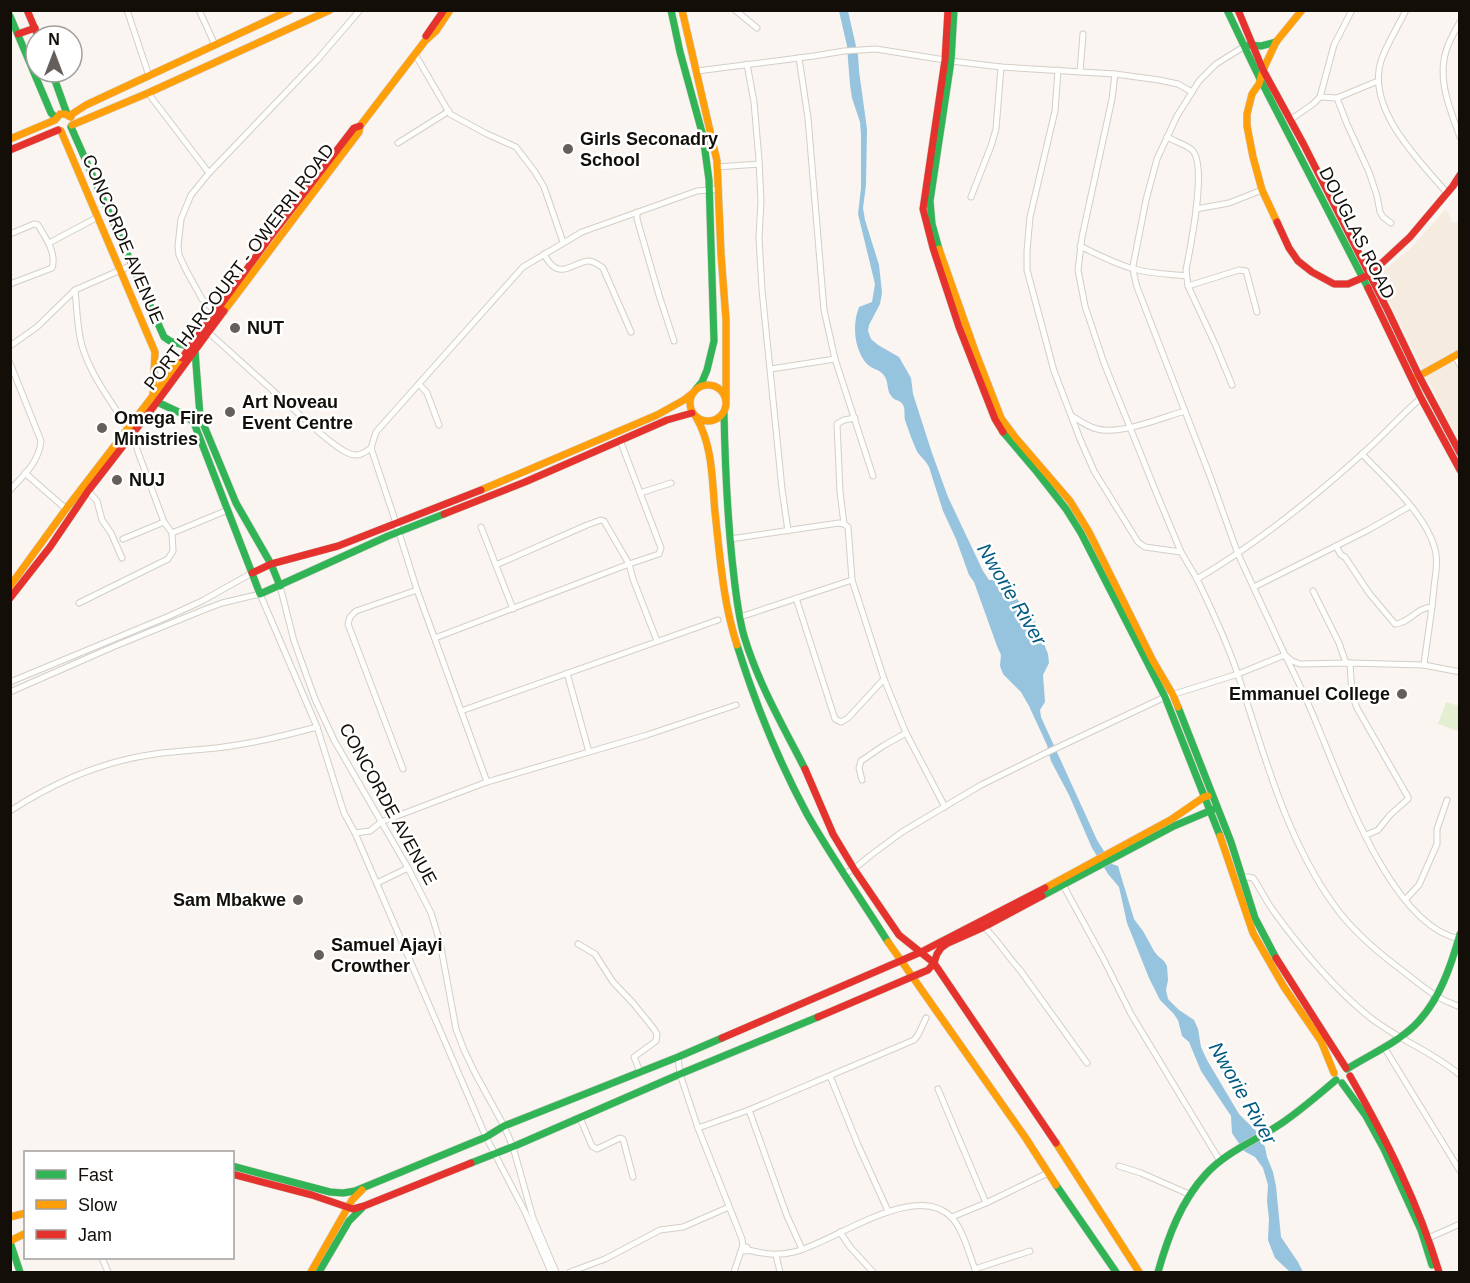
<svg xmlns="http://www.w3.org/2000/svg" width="1470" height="1283" font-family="Arial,sans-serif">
	<rect width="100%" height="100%" fill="#faf5f0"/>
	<path fill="#f6ebdf" d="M1446,209L1453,223L1459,221V442L1376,276L1408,251Z"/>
	<path fill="#e3efd0" d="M1446,702L1459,706L1458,731L1438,724Z"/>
	<path fill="#96c3de" d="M839,11H848L858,55L859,71L867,129L866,185L863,208L865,220L879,265L881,283L882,293L880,304L869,325L868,331L871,339L878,345L899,357L911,378L913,394L932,453L948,497L983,571L989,580H994L1002,576C1013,579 1011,590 1017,599C1020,603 1024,605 1027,609C1037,622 1042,639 1048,654L1049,663L1043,675L1045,702L1040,710L1041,717L1097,840L1112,864L1118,866L1134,919L1143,931L1154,951L1158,956L1164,961L1167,966L1168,980L1166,990L1168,999L1179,1010L1194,1020L1198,1029L1201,1047L1207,1060L1239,1114L1256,1131L1265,1147L1267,1157L1273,1172L1276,1186L1281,1237L1298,1262L1303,1272H1290L1275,1258L1268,1240L1269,1219L1267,1201L1268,1185L1263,1168L1255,1157L1244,1151L1232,1133L1231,1116L1201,1071L1189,1042L1182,1036L1178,1020L1173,1013L1160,1000L1149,978L1127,923L1119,887L1108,874L1092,848L1069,795L1051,761L1047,745L1029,706L1021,692L1003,674L1000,666L1001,655L997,646L974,582L969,575L956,539L943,511L929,467C926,461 922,458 918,453C915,448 908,429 906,423C903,417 906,410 903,405C901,400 896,401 893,398C886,392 889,383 885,377C881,369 873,370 867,364C854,349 852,325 859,307L872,302L875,284L858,214L861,188V135L860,122L852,98L850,85L847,46Z"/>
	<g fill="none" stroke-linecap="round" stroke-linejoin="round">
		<defs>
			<g id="street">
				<path d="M127,10L149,76"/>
				<path d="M199,10L215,45"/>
				<path d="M735,10L757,28"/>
				<path d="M1406,10C1398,27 1387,43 1381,61C1366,109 1419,160 1447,193"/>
				<path d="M1460,22C1455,31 1450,39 1447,48C1436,78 1450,109 1460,137"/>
				<path d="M1245,46L1216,64L1199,81L1177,116L1157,159L1146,200L1133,266L1134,275L1137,287L1210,476L1238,554L1285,655L1292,661L1300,664L1350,663L1424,665L1460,672"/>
				<path d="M415,54L450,114L487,134L516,147L535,172L544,187L563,242"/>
				<path d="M747,64L754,102L759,160L761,201L759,238L762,290L782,489L788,531"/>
				<path d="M1058,70L1055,111L1030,217L1027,251V270L1054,371L1080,439L1094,471L1138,542L1145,547L1181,552L1197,579"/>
				<path d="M697,71L814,56L844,51L876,49L951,61L1001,67L1115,74L1159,80L1178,84L1192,92"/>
				<path d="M1080,72L1083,34"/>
				<path d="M1115,74L1112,99L1082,237L1078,270L1085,306L1104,363L1156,492L1181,552"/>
				<path d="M148,93L209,173"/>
				<path d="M1320,97L1337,98L1378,81"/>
				<path d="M1337,98L1347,124L1369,172L1377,196L1380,212L1383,217L1391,223"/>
				<path d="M1290,120L1313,104L1320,97L1334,45L1352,10"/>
				<path d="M1167,137C1174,141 1187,145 1192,150C1208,165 1190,248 1186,270L1188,286L1216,346L1232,385"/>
				<path d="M398,143L449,111"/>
				<path d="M717,167L759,164"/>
				<path d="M971,197L991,146L996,129L1001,67"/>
				<path d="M1196,209L1229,203L1262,190"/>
				<path d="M637,212V219L659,295L674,341"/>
				<path d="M10,234L34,224L38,225C45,237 57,253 52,268L10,284"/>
				<path d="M49,243L98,217"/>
				<path d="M1080,246C1097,254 1115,264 1134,269C1151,274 1169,274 1186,276"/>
				<path d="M544,254C546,258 549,263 553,266C564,276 578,260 590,261C595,262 599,265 603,268L631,332"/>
				<path d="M1188,286L1239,270L1246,271L1257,312"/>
				<path d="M75,290C77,309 77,328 82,346C91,376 112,403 128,428"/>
				<path d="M217,313L202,299L186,270L179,255L178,246L181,219L191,195L209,173L318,59L360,10"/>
				<path d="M208,332L321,434C329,440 346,456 357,455C362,455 367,451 371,448L376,432L523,267L582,232L697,191L719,189"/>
				<path d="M10,346L37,327L75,290L132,265"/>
				<path d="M1455,356L1460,365"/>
				<path d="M835,359L873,476"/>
				<path d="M10,363L41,441C39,462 24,475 10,490"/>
				<path d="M771,369L835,359L824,310L808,118L799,58"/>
				<path d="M419,384L427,393L439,425"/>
				<path d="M1421,398C1400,416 1382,437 1361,455C1310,501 1256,544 1197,579C1212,610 1227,642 1238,675C1264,753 1285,837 1334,905C1351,929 1375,950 1399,968C1411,977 1422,987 1435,995C1442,1000 1451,1003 1460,1007"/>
				<path d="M1072,416C1080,421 1088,427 1097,429C1121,435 1161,418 1185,411"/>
				<path d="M133,434L138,452L164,522L172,533"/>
				<path d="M371,448L396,523L417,590L487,782"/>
				<path d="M1362,454C1387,480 1430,518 1436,554C1438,565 1435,576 1434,587C1432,613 1427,639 1424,665"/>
				<path d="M25,473L66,509"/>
				<path d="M88,491L97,501L102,520L111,533L122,558"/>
				<path d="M640,493L671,483"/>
				<path d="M844,524L840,492L837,424L844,420L855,418"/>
				<path d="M481,527L513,609"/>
				<path d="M123,539L164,522"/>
				<path d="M730,539L839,523L844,524L848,527L852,580L884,679L906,733L945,807"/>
				<path d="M1336,546L1341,555L1345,557L1369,593L1395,624C1410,623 1415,608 1432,607"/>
				<path d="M496,565L587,525L601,520L604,521L629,564L633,579L657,641"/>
				<path d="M280,586L294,641L315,699L334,740L408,868L431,913L440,942L456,1029L464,1050L475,1073L504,1126L513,1147L533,1218L556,1272"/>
				<path d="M1254,587L1368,530L1410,506"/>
				<path d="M1313,591L1339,643L1346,663"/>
				<path d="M796,598L835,719L841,722L848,718L884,679"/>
				<path d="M79,603L168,559L173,551L172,533L228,510"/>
				<path d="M740,617L852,580"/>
				<path d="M435,638L629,564L659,554L661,548L620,440"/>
				<path d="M1350,663L1352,694L1357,708L1408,797V799L1390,815L1378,830L1366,835"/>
				<path d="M567,673L589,752"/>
				<path d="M10,682L167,617L202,601L252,573"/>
				<path d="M10,692L115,646L206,609L222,603L260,594L317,727L344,813L355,833L486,1137L525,1212L551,1272"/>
				<path d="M461,711L718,620"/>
				<path d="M403,769L348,624L350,617L356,611L417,590"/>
				<path d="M862,780L859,768L861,761L883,746L906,733"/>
				<path d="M10,811C53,783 104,761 155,754C182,750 210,750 237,745C264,741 291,734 317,727"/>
				<path d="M355,833L370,831L381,822L487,782L647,735L736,705"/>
				<path d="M844,874L854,869L871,855L902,832L981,785L1048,752L1165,697L1238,674L1285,655C1297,679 1308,702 1318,727C1342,784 1392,927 1460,939"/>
				<path d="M1241,878L1248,877L1253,878C1260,888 1265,899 1272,909C1298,945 1333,987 1367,1015C1396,1039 1432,1051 1460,1075"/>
				<path d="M377,883L408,868"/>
				<path d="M1063,885L1103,958L1131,1014L1220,1161"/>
				<path d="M1405,900L1419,885L1437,844V829L1447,800"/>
				<path d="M984,927C998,940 1007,956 1020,970L1087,1063"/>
				<path d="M578,944L595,954L613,982L633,1003L654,1029L657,1034L656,1041L634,1057L640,1072"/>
				<path d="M1384,1047L1460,1171"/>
				<path d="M678,1057L680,1074L698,1128L742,1239L743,1247L742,1250L744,1251H747L748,1250L747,1247H743"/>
				<path d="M830,1076L858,1145L888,1211"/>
				<path d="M938,1089L986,1203"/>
				<path d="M749,1110L787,1216L802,1249"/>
				<path d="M580,1118L592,1146L597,1149L620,1138L623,1139L633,1177"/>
				<path d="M698,1128L749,1110L914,1040L918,1035L926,1018"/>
				<path d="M1119,1166L1141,1173L1191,1195"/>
				<path d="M952,1217L986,1203L1048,1173"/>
				<path d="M840,1232L850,1247L873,1272"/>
				<path d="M1426,1239L1460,1224"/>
				<path d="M748,1250C764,1254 777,1256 794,1252C833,1243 916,1179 952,1218C963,1229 970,1257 976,1272"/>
				<path d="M776,1255L780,1272"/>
				<path d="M102,1258L108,1272"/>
				<path d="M975,1269L1030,1251"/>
				<path d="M570,1272L605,1259L660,1230L683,1227L729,1207"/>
				<path d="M734,1272L742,1248"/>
			</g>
			<g id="fast">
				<path d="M671,10L680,52L703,136L709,180L714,341L707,370L702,382L696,389"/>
				<path d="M1227,10L1260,79L1368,288"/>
				<path d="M10,16L51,113L56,118"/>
				<path d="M1249,45L1261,46L1276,42"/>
				<path d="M52,72L67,114"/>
				<path d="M71,127L164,337L170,341L190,347"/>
				<path d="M939,249L932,224L930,201L951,61L954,10"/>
				<path d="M195,351L200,416L236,503L271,564L280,586"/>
				<path d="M157,402L185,415L194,423L260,594L388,536L444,514"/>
				<path d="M724,413C725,462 727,510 732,559C735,585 737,611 744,636C758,683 783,726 805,769"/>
				<path d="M1003,432L1037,472L1066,509L1081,533L1165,697L1220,836"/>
				<path d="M737,645C755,703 778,760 807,814C832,858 861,899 888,942"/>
				<path d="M1178,707L1231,842L1255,918L1276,958"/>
				<path d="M1042,896L1174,826L1214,809"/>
				<path d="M1347,1069C1369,1055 1395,1044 1414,1026C1439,1002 1451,966 1460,934"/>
				<path d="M1342,1083L1366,1116L1384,1149L1421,1230L1432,1265"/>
				<path d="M471,1163L517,1145L680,1074L818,1017"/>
				<path d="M232,1166L330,1192L343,1193L355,1191L486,1137L504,1126L678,1057L722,1038"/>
				<path d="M1056,1185L1116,1272"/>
				<path d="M10,1242L20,1272"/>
				<path d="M319,1272L349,1221L362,1208"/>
				<path d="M1158,1272C1168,1237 1181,1201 1206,1174C1227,1151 1257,1140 1282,1123C1301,1110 1318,1095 1336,1080"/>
			</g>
			<g id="slow">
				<path d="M682,10L717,161L721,254L726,320V398"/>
				<path d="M69,116L86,105L290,10"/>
				<path d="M72,125L148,93L330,10"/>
				<path d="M61,131L155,352L153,396"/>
				<path d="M10,139L55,120L60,114H65L71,117"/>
				<path d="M1277,222L1262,190L1253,157L1247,126V114L1252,94L1259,84L1263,70L1276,42L1302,10"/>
				<path d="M939,249L975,351L1001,418L1015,437L1070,501L1089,532L1153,661L1173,695L1178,707"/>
				<path d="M224,311L359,132L360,126L425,41L436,31L450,10"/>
				<path d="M1417,377L1460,353"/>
				<circle cx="708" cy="403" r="18"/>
				<path d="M696,417C713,446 712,480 715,512C720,557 723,602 737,645"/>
				<path d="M481,490L657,415L684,400L693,393"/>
				<path d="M10,586L66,509L182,358"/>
				<path d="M1220,836L1253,933L1284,987L1321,1041L1334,1073"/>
				<path d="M1045,888L1172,819L1204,797L1208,796"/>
				<path d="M888,942L1025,1137L1056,1185"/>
				<path d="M1056,1143L1139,1272"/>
				<path d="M10,1217L26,1213"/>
				<path d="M10,1241L26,1233"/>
				<path d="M311,1272L352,1200L362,1190"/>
			</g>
			<g id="jam">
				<path d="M27,10L38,36"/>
				<path d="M948,10L945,60L923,209L933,248L959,327L995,419L1003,432"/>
				<path d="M1238,10L1263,70L1304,145L1388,311L1419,376L1460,453"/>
				<path d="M18,34L35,28"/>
				<path d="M426,36L444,10"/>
				<path d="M10,150L58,130"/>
				<path d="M1277,222L1289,248L1298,261L1312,272L1334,284H1348L1369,275L1410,237L1453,186L1460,175"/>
				<path d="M1368,288L1421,398L1460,470"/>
				<path d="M182,358L271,236L354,128L360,126"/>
				<path d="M444,514L525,482L667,420L692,413"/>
				<path d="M252,573L271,564L338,546L481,490"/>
				<path d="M10,598L50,547L88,491L154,406L224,311"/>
				<path d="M805,769L833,834L854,869L899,935L934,963L1056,1143"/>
				<path d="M1276,958L1346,1068"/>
				<path d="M818,1017L928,970L934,963L937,954L941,948L948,943L984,927L1042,896"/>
				<path d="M722,1038L921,952L1045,888"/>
				<path d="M1350,1076C1386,1139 1418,1202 1439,1272"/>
				<path d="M232,1174L312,1195L353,1209L364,1206L471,1163"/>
			</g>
		</defs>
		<use href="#street" stroke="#d3cec8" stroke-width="7"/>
		<use href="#fast" stroke="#d3cec8" stroke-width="8"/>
		<use href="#slow" stroke="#d3cec8" stroke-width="8"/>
		<use href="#jam" stroke="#d3cec8" stroke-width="8"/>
		<use href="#street" stroke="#fefefd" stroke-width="5"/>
		<use href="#fast" stroke="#30b455" stroke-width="7"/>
		<use href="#slow" stroke="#ff9f0a" stroke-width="7"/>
		<use href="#jam" stroke="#e5322d" stroke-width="7"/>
	</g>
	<g fill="#645f5a" stroke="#fff" stroke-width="2">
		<circle cx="568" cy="149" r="6"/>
		<circle cx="235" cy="328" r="6"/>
		<circle cx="230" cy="412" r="6"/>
		<circle cx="102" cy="428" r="6"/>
		<circle cx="117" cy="480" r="6"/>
		<circle cx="1402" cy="694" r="6"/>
		<circle cx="298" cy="900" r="6"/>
		<circle cx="319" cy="955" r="6"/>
	</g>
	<g text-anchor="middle" stroke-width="5" stroke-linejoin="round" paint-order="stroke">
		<g font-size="18" font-weight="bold" fill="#140e09" stroke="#fff" text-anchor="start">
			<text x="580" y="145">Girls Seconadry<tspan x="580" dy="21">School</tspan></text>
			<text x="247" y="334">NUT</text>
			<text x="242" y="408">Art Noveau<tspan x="242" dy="21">Event Centre</tspan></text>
			<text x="114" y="424">Omega Fire<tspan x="114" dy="21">Ministries</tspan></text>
			<text x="129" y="486">NUJ</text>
			<text x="1390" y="700" text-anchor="end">Emmanuel College</text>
			<text x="286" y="906" text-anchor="end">Sam Mbakwe</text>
			<text x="331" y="951">Samuel Ajayi<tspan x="331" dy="21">Crowther</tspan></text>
		</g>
		<g font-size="18" fill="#140e09" stroke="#fff">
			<text transform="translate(1357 233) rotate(63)" y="6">DOUGLAS ROAD</text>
			<text transform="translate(123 239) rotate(67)" y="6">CONCORDE AVENUE</text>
			<text transform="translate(239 267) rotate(-53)" y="6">PORT HARCOURT - OWERRI ROAD</text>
			<text transform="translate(388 804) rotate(61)" y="6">CONCORDE AVENUE</text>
		</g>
		<g font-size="20" font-style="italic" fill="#005a82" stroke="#fff">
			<text transform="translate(1012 594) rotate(59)" y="7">Nworie River</text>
			<text transform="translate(1243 1093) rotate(60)" y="7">Nworie River</text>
		</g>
	</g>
	<rect width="1470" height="1283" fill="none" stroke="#140e09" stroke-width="24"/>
	<rect x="24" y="1151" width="210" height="108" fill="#ffffff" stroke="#a19f9d" stroke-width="1.5"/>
	<rect x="36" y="1170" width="30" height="9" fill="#30b455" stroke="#a19f9d" stroke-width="1.5"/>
	<text x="78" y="1181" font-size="18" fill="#140e09">Fast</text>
	<rect x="36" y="1200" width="30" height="9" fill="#ff9f0a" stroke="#a19f9d" stroke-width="1.5"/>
	<text x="78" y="1211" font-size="18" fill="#140e09">Slow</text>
	<rect x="36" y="1230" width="30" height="9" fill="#e5322d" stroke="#a19f9d" stroke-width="1.5"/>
	<text x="78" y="1241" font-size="18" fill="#140e09">Jam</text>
	<g transform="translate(54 54)"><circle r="28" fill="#ffffff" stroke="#a19f9d" stroke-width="1.5"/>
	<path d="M0-4.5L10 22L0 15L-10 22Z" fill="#645f5a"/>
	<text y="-9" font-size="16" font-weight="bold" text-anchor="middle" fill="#140e09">N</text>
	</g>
</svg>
